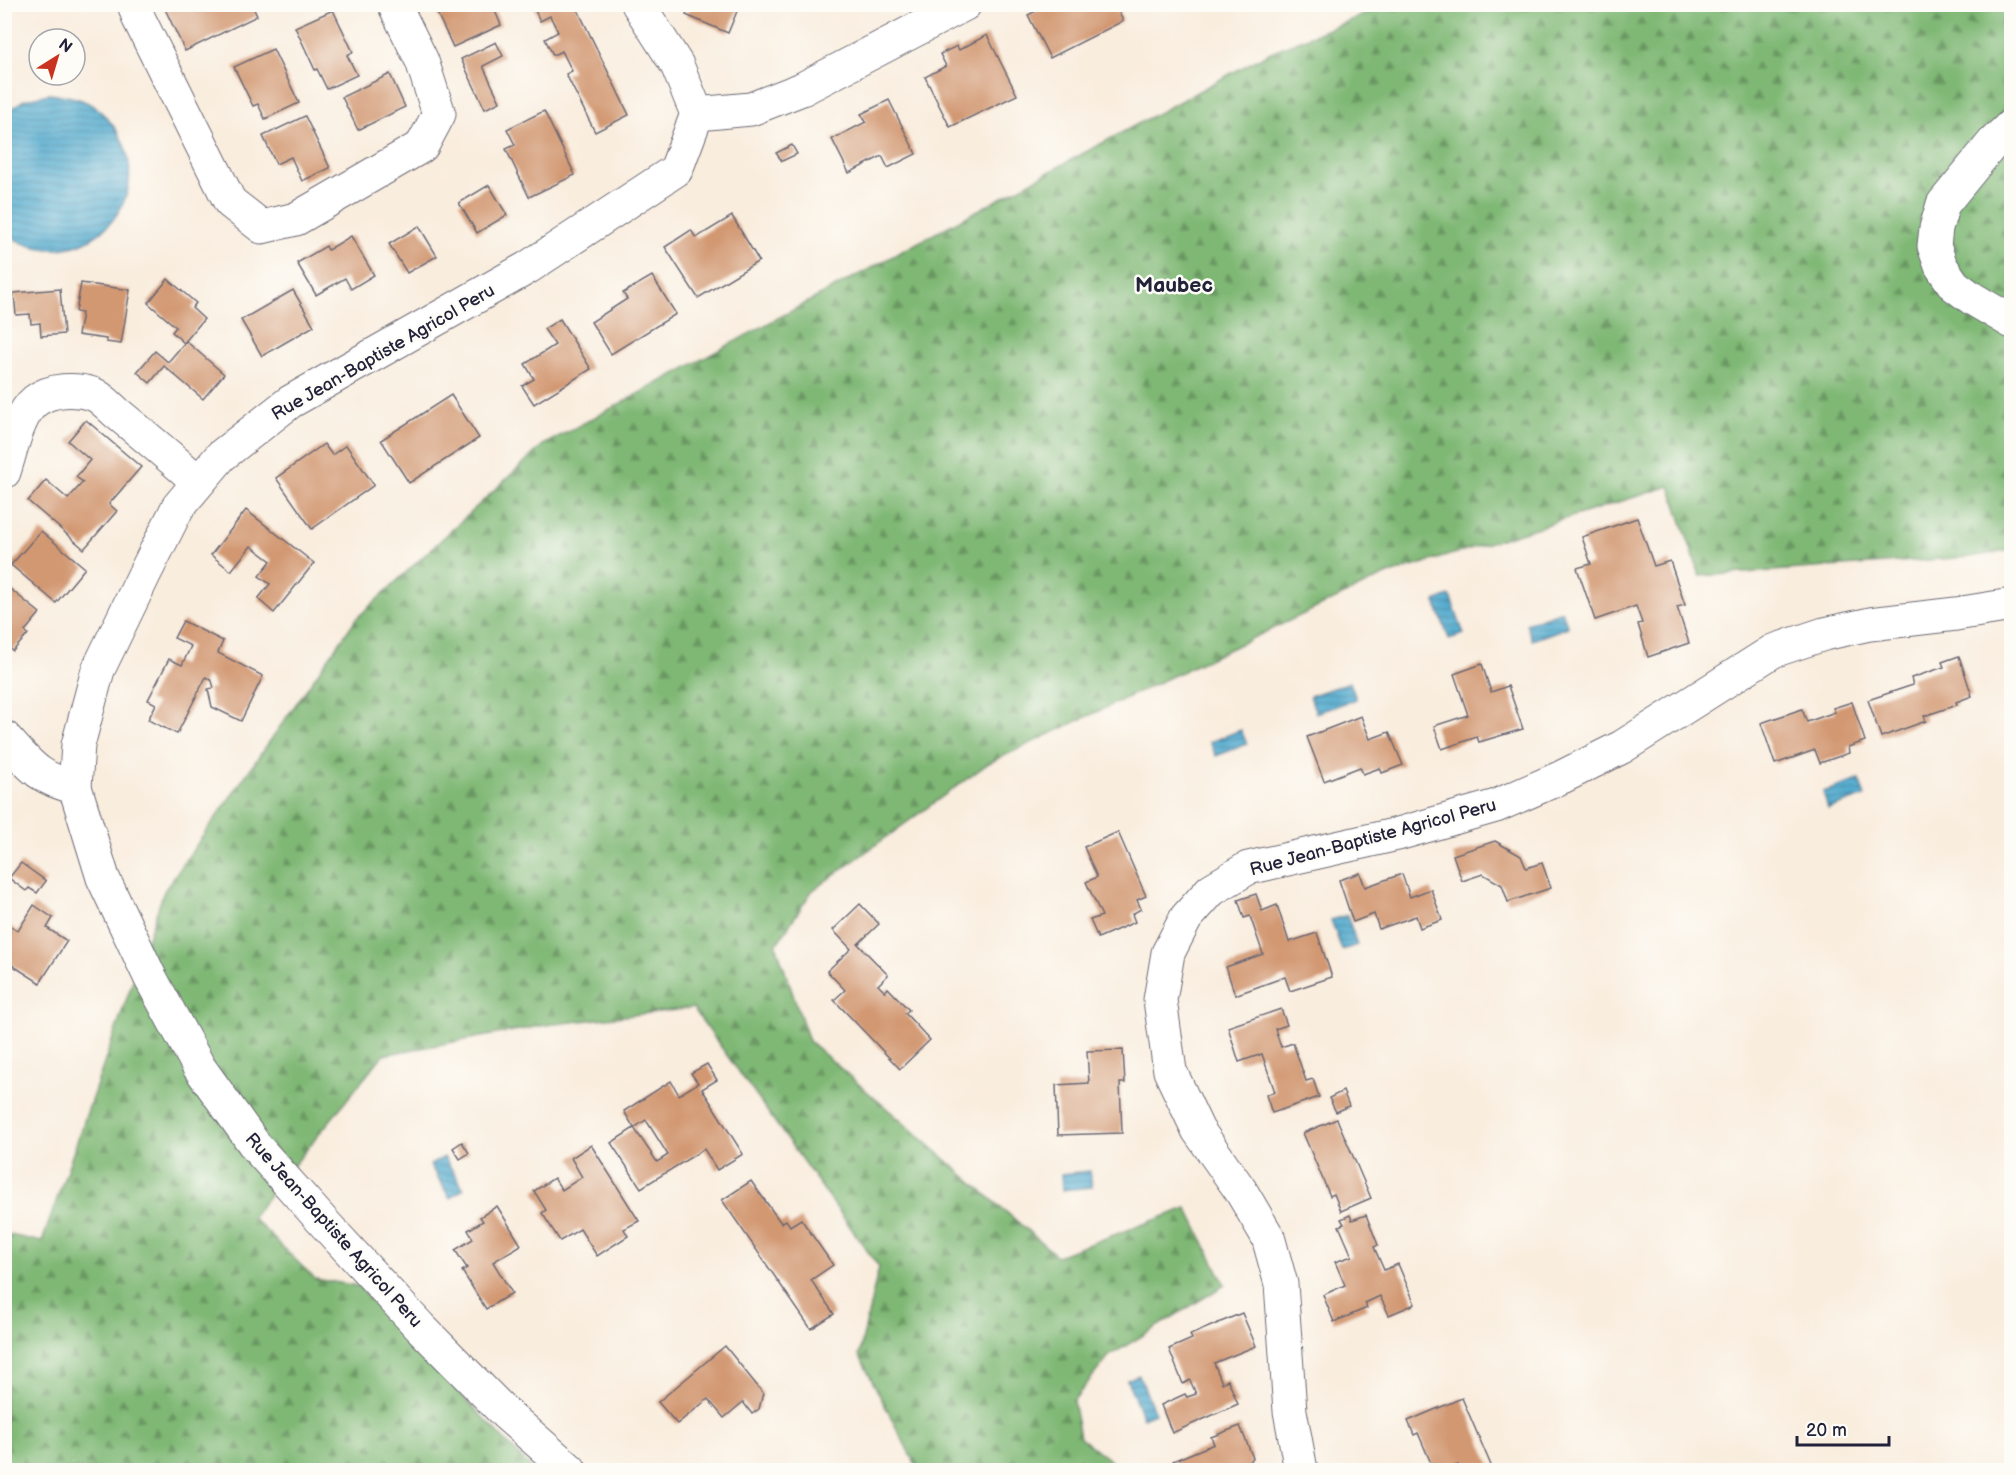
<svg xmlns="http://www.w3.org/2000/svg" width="2016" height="1475" font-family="'Balsamiq Sans',sans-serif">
	<defs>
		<pattern id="forest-firs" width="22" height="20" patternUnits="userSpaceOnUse" patternTransform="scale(1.5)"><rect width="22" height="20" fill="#7fb875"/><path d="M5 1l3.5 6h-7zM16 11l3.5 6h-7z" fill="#689561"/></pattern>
		<pattern id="water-rules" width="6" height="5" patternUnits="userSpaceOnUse" patternTransform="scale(1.5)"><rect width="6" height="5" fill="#50a9cd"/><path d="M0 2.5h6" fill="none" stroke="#4289a8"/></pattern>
	</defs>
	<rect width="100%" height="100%" fill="#fdfcf7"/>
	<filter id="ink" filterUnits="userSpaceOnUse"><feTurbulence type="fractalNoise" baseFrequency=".0167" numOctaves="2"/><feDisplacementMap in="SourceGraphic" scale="12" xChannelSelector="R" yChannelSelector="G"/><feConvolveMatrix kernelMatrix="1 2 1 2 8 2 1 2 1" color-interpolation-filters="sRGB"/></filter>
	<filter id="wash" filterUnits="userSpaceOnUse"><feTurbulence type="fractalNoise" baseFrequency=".008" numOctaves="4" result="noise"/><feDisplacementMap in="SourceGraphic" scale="24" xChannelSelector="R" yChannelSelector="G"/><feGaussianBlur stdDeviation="1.35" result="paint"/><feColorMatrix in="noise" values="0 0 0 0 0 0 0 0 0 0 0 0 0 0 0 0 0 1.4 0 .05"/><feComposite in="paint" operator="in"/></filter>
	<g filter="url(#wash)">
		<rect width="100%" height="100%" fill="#f9edde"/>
		<path fill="url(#forest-firs)" stroke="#506d58" stroke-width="1.5" d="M1388,5H2011V550L1970,557L1700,576L1670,486L1386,575L989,763L812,891L776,945L809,1041L1057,1256L1187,1208L1225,1285L1109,1356L1073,1401L1080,1437L1122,1470H918L859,1355L879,1267L693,1008L546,1025L383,1055L252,1217L315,1279L358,1286L533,1470H5V1234L42,1242L164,891L356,619L543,445L1271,52Z"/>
		<g fill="url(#water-rules)" stroke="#396684" stroke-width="1.5">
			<path d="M48,94C56,95 64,95 71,97C88,100 102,111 112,124C168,198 79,286 5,233V113L24,100Z"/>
			<path d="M1450,596L1464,634L1449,639L1435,601Z"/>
			<path d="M1562,611L1568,627L1532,640L1526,624Z"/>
			<path d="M1350,682L1356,699L1316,713L1310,696Z"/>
			<path d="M1241,730L1247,744L1216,756L1210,742Z"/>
			<path d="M1859,780L1865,796L1828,809L1823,792Z"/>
			<path d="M1347,915L1357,945L1342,950L1331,920Z"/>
			<path d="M444,1157L464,1189L450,1198L430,1165Z"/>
			<path d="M1090,1171L1092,1187L1062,1190L1061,1174Z"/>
			<path d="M1139,1375L1155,1413L1143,1418L1127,1380Z"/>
		</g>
		<g id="blocks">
			<g fill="#d29872" fill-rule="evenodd">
				<path d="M436,4H492L501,25L453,47L435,9L438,8Z"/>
				<path d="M532,4H575L629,115L595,132L566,74L572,71L562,51L553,55L545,39L558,32L550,16L540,21Z"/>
				<path d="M690,4H740L728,33L686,15Z"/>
				<path d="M1049,4H1115L1123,21L1050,58L1028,15Z"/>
				<path d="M175,5H252L257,16L185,51L165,9Z"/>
				<path d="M333,10L353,52L347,55L357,75L327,89L317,69L315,70L295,27Z"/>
				<path d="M987,35L1017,95L950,127L925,77L946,66L940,54L957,46L959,50Z"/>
				<path d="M496,42L503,56L483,66L500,102L485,109L461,59Z"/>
				<path d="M273,49L299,103L265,119L258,104L253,106L234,67Z"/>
				<path d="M390,74L405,107L358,130L342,97Z"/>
				<path d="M889,100L916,154L888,168L882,156L849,173L832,139L866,122L861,114Z"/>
				<path d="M544,111L575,175L529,197L506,149L515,145L507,129Z"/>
				<path d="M305,116L330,168L302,181L291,157L276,164L263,136Z"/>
				<path d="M792,145L797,154L782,161L776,153Z"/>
				<path d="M489,185L507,215L477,233L459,203Z"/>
				<path d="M732,216L759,261L698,298L665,247L691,230L696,238Z"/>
				<path d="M419,226L437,256L407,273L389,244Z"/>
				<path d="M351,236L374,275L351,289L345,278L316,295L297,263L326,246L328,250Z"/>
				<path d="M652,276L676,314L611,354L591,322L627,299L623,293Z"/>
				<path d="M168,279L196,303L192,308L204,319L184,343L172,332L176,327L148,303Z"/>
				<path d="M81,283L130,290L121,344L106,342V339L78,335L82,313L76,312Z"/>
				<path d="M60,289L64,334L41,336L40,323L31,324L30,314L16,315L14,293Z"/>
				<path d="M293,290L314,326L262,356L241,320Z"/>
				<path d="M560,319L591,369L534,404L522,386L534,379L525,364L555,345L544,329Z"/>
				<path d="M186,341L224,374L203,399L164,366L150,383L137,372L155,351L168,362Z"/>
				<path d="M451,395L479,438L409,483L381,440Z"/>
				<path d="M86,420L141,467L109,504L117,511L84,549L28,501L46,480L68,499L83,482L76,477L90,460L68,441Z"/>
				<path d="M324,444L332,455L346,445L374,485L312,529L276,478Z"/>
				<path d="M246,510L314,563L274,613L258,599L270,584L259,576L271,561L251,546L231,571L211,555Z"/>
				<path d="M1637,518L1654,566L1670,561L1685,605L1677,607L1689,643L1648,657L1638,624L1642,623L1636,606L1595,620L1577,568L1591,564L1582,537Z"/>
				<path d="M41,531L85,568L56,603L11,565Z"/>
				<path d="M4,584L40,613L25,631L28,634L13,651L4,644Z"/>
				<path d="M183,621L223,641L218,653L263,676L241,721L212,707L208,689L214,688L212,681L206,677L177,734L148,720L156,704L148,700L169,659L182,665L191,646L174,638Z"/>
				<path d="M1959,656L1972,696L1956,702L1957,705L1924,716L1926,721L1881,737L1868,700L1913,685L1911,678L1944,667L1942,662Z"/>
				<path d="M1482,664L1491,692L1508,686L1523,729L1479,742L1477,737L1442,749L1434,726L1468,715L1454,674Z"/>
				<path d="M1852,702L1865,741L1848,747L1849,753L1820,763L1815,750L1775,764L1761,723L1802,709L1807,722L1835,712L1833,708Z"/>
				<path d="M1361,716L1370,739L1389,732L1403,765L1382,773L1380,768L1363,774L1360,767L1324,781L1307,737Z"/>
				<path d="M1118,832L1146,896L1137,900L1141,909L1132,914L1135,922L1098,938L1090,920L1102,916L1086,882L1097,877L1084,847Z"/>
				<path d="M1495,841L1521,856L1526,868L1542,863L1551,888L1508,902L1502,885L1483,874L1462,881L1453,855Z"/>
				<path d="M21,863L46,881L37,893L29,888L26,891L9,878Z"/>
				<path d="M1360,873L1365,887L1402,874L1410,897L1431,889L1442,920L1420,928L1416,916L1379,929L1374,914L1353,922L1339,880Z"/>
				<path d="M1256,894L1262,911L1277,905L1289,942L1317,933L1332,977L1290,991L1285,977L1235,995L1226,967L1263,954L1250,916L1244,918L1238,900Z"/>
				<path d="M860,904L879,924L858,944L888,975L878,985L885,992L888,988L909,1010L905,1013L930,1040L900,1069L834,1000L845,990L827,971L851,949L833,930Z"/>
				<path d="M34,905L53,918L47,928L67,941L40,983L4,960V922L18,931Z"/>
				<path d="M1281,1009L1287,1025L1275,1029L1281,1047L1293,1043L1306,1081L1313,1079L1319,1097L1272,1113L1266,1095L1275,1092L1262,1054L1239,1062L1228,1027Z"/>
				<path d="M1123,1050L1125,1083H1120L1122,1133L1058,1135L1056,1085L1089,1083L1087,1051Z"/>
				<path d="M707,1064L717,1080L702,1089L743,1154L717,1170L704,1149L641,1188L611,1143L634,1128L624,1111L671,1081L679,1095L698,1083L691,1073ZM646,1120L668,1155L657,1162L634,1128Z"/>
				<path d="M1343,1091L1349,1106L1336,1112L1329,1098Z"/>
				<path d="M1337,1119L1371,1198L1341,1211L1334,1194L1330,1196L1303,1133Z"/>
				<path d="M462,1142L469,1153L460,1159L453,1148Z"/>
				<path d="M591,1145L639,1221L624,1229L628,1236L597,1256L580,1229L560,1241L542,1213L546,1210L534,1191L554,1178L562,1190L582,1177L571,1158Z"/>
				<path d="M751,1181L781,1223L786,1220L790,1226L801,1219L833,1265L811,1280L834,1314L811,1329L722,1200Z"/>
				<path d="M497,1206L521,1245L493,1262L512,1293L486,1309L462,1271L467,1268L455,1250L473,1239L468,1230L483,1221L480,1217Z"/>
				<path d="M1350,1215L1352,1220L1366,1215L1378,1245L1374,1247L1384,1270L1398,1264L1415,1304L1389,1315L1380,1296L1365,1303L1367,1308L1334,1322L1323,1295L1345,1285L1335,1262L1352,1256L1339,1226L1344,1224L1341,1219Z"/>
				<path d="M1242,1313L1256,1346L1214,1363L1222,1383L1228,1380L1238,1404L1172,1433L1161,1405L1185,1394L1187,1397L1196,1394L1190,1380L1183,1384L1169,1349L1192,1339L1190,1335Z"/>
				<path d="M725,1346L763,1393L759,1409L752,1414L743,1402L724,1418L708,1399L677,1424L658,1402Z"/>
				<path d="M1462,1398L1493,1470H1460L1458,1465L1445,1470H1434L1418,1433L1414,1435L1408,1421Z"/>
				<path d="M1240,1426L1253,1458L1250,1460L1254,1470H1177L1173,1461L1214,1444L1211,1437Z"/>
			</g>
		</g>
	</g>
	<g filter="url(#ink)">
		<use href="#blocks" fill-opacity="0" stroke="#6d6974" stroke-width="1.5"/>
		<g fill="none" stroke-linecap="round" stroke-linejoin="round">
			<defs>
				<g id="minor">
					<path d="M134,4L139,19L230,202L262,227L296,219L422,146L439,114L422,61L394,4"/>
					<path d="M638,4L677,65L697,114"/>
					<path d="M697,114L751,109L802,89L965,4"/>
					<path d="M2012,125L1993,143L1943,204L1936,228L1934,246L1941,266L1954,285L1973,299L2012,322"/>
					<path d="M4,472C11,451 18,415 35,401C51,389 75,388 93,394C101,397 111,408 118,414C145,436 172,458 198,482"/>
					<path d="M4,737C29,764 38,779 75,787"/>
					<path d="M570,1470L505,1413L420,1327L326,1225L257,1148L199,1067L150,977L103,878L75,787L78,745L98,670L143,577L178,507L221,456L290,402L527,268L676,170L697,114"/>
					<path d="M1301,1470L1290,1411L1281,1284L1268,1237L1241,1191L1198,1130L1170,1071L1160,1000L1168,953L1186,918L1211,890L1248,868L1398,834L1496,806L1562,777L1622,747L1773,651L1824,634L1870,624L1956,614L2012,605"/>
				</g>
			</defs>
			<use href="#minor" stroke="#6d6974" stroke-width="35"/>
			<use href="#minor" stroke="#fff" stroke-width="33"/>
		</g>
	</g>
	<g text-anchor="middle" stroke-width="5" stroke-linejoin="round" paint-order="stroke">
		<g font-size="18" fill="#22223b" stroke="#fdfcf7">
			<text transform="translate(383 352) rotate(-30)" y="6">Rue Jean-Baptiste Agricol Peru</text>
			<text transform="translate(1373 837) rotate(-15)" y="6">Rue Jean-Baptiste Agricol Peru</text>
			<text transform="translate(334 1230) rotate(48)" y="6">Rue Jean-Baptiste Agricol Peru</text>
		</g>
		<g font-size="21" font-weight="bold" fill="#22223b" stroke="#fdfcf7">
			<text x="1174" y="292">Maubec</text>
		</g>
	</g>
	<rect width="2016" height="1475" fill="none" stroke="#fdfcf7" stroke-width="24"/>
	<g transform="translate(57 57) rotate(37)"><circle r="28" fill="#fdfcf7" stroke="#a5a5ac" stroke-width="1.5"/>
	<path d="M0-4.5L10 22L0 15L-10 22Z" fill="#c8321e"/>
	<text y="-9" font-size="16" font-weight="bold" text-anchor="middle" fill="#22223b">N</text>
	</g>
	<path d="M1797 1436v9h92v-9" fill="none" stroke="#22223b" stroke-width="3"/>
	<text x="1806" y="1436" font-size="18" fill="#22223b" stroke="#fdfcf7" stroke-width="4.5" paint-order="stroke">20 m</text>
</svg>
